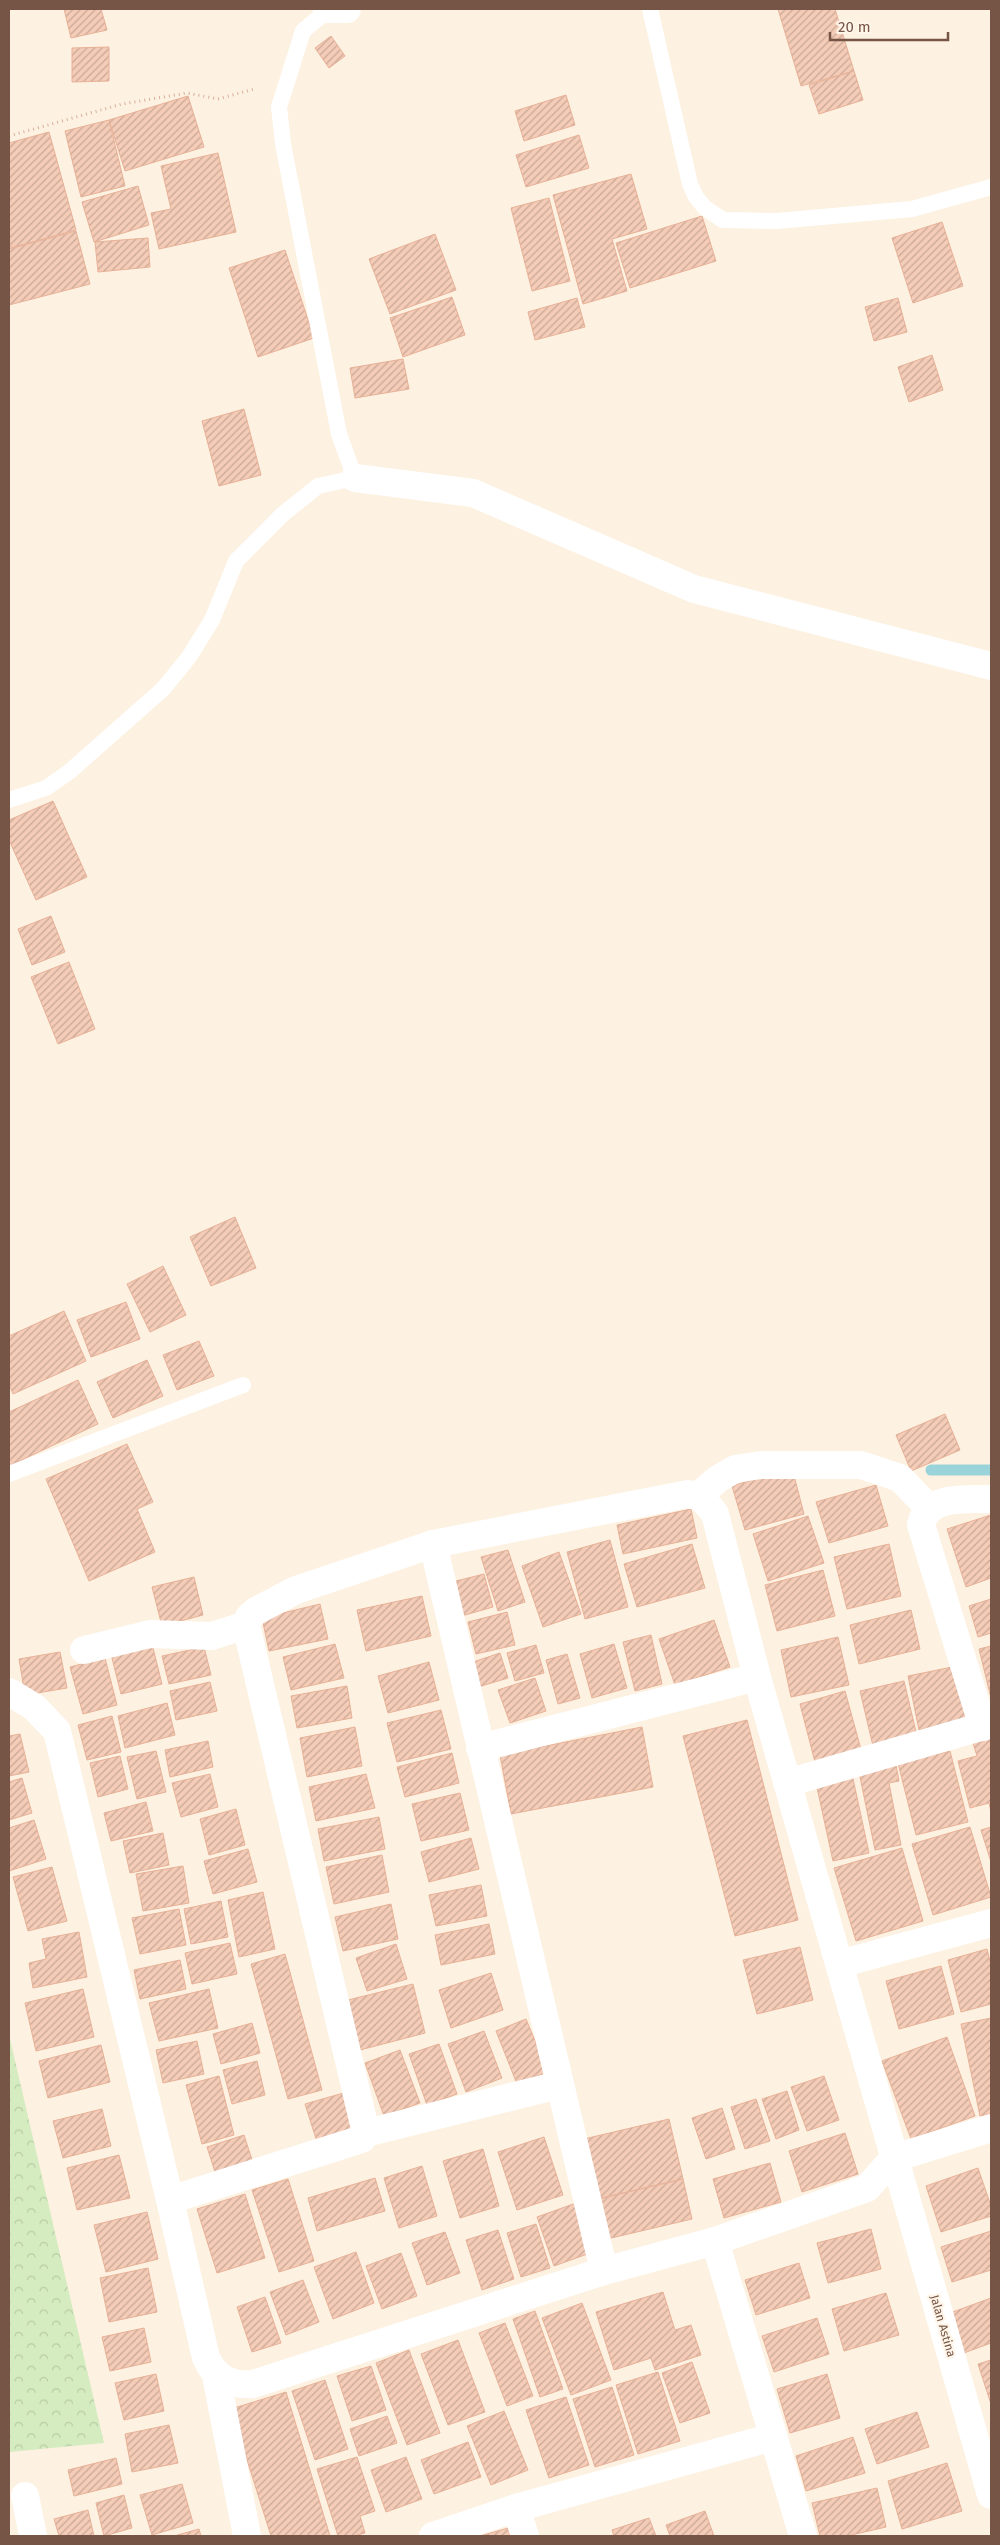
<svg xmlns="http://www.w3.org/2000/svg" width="1000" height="2545" font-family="'Fira Sans',sans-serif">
	<defs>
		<pattern id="forest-crowns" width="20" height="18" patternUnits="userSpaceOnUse" patternTransform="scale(1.25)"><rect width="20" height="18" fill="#d4ecbf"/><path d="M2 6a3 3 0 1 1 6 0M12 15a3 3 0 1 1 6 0" fill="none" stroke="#b9cca6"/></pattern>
		<pattern id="building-hatch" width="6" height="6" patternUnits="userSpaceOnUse" patternTransform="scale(1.25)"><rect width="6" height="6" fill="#f4ccb7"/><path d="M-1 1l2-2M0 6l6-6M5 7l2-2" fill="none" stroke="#caa897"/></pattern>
	</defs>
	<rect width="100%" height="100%" fill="#fdf1e1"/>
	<path fill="url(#forest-crowns)" d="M9,2035L104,2443L9,2452Z"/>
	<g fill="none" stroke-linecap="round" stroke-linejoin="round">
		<path stroke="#9ad4da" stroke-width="11" d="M931,1470H991"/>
	</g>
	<g fill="url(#building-hatch)" stroke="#e8b197">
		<path d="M64,9H101L107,30L71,38Z"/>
		<path d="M778,9H835L854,71L801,86Z"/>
		<path d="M331,36L345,56L329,68L315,48Z"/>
		<path d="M109,47V81L72,82V48Z"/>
		<path d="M854,71L863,100L819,114L809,85Z"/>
		<path d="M566,95L575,125L524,141L515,111Z"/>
		<path d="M188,96L204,147L125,171L109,120Z"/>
		<path d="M109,120L125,186L81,197L65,131Z"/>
		<path d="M49,132L76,230L11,248L9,239V143Z"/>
		<path d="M579,135L589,168L526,187L516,155Z"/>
		<path d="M218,153L236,232L159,249L151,213L171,209L161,166Z"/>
		<path d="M631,174L647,229L612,239L627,291L583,304L553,195Z"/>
		<path d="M138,186L149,225L94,242L82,202Z"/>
		<path d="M549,198L570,281L532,291L511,208Z"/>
		<path d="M702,216L716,261L630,288L616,243Z"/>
		<path d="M942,222L963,286L913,303L892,238Z"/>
		<path d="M76,231L90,284L9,305V249Z"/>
		<path d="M435,234L456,290L390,314L369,259Z"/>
		<path d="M148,238L150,267L98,272L95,242Z"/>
		<path d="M285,250L314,338L258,357L229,268Z"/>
		<path d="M452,297L465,335L403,357L390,318Z"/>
		<path d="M577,298L585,327L535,340L528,312Z"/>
		<path d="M898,298L907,332L874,341L865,307Z"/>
		<path d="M932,355L943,390L909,402L898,367Z"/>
		<path d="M403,359L409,389L355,398L350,368Z"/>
		<path d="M244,409L261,475L219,486L202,421Z"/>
		<path d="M53,801L87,877L36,900L9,840V820Z"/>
		<path d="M51,916L65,952L32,965L18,929Z"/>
		<path d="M69,962L95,1029L58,1044L31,977Z"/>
		<path d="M235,1217L256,1268L211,1286L190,1237Z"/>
		<path d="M163,1266L186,1315L150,1332L127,1284Z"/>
		<path d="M126,1302L140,1339L91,1357L77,1320Z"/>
		<path d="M64,1311L86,1361L13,1394L9,1384V1336Z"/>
		<path d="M199,1341L214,1376L177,1390L163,1355Z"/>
		<path d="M147,1360L163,1396L113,1418L97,1382Z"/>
		<path d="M78,1380L98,1424L9,1466V1412Z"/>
		<path d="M945,1414L960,1450L911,1471L896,1435Z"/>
		<path d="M127,1444L153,1502L137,1509L155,1552L89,1581L46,1479Z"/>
		<path d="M792,1468L804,1514L745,1530L732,1486Z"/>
		<path d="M876,1485L888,1526L829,1543L816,1502Z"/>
		<path d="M691,1509L697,1538L623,1554L617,1525Z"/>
		<path d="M991,1515V1578L966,1587L947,1529Z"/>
		<path d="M808,1516L824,1563L768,1581L753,1534Z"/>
		<path d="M610,1540L628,1607L585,1619L567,1552Z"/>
		<path d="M692,1544L705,1588L637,1607L624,1564Z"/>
		<path d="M889,1544L901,1596L847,1609L834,1557Z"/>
		<path d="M508,1550L525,1602L498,1611L481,1557Z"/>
		<path d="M559,1552L581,1614L543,1627L522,1566Z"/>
		<path d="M823,1570L835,1616L777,1631L765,1585Z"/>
		<path d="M484,1574L493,1607L458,1617L448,1583Z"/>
		<path d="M194,1577L203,1615L162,1626L152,1587Z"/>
		<path d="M422,1596L431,1636L366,1651L357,1610Z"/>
		<path d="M991,1599V1633L978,1637L969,1606Z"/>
		<path d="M320,1604L328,1639L269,1651L262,1618Z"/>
		<path d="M911,1610L920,1649L859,1664L850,1625Z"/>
		<path d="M507,1612L515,1645L476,1654L468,1622Z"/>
		<path d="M714,1620L730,1667L675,1685L659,1639Z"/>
		<path d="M651,1635L662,1684L635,1691L623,1642Z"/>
		<path d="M838,1637L849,1685L791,1697L781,1650Z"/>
		<path d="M152,1644L162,1684L121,1694L111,1654Z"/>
		<path d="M335,1644L344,1678L291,1690L283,1657Z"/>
		<path d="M614,1644L627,1688L592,1698L580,1654Z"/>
		<path d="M536,1645L544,1673L515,1681L507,1653Z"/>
		<path d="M991,1646V1698L979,1649Z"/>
		<path d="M204,1647L211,1675L169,1684L162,1656Z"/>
		<path d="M60,1652L67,1688L25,1695L19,1659Z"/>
		<path d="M500,1653L508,1678L478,1687L470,1663Z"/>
		<path d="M567,1654L580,1698L558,1704L546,1660Z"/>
		<path d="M105,1658L117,1705L83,1714L70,1667Z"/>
		<path d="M429,1662L439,1700L388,1713L378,1676Z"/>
		<path d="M957,1666L967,1719L919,1730L908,1676Z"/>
		<path d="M535,1678L546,1711L510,1723L498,1690Z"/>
		<path d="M904,1681L917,1736L873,1746L860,1691Z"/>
		<path d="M210,1682L217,1711L176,1720L170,1691Z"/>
		<path d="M347,1686L352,1718L297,1728L291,1696Z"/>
		<path d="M845,1691L862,1753L816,1766L800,1704Z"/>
		<path d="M167,1703L175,1735L125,1748L118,1716Z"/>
		<path d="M441,1710L451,1749L397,1762L387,1723Z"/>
		<path d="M112,1716L121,1752L87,1760L78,1725Z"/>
		<path d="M747,1720L798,1920L735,1936L683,1736Z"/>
		<path d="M355,1727L362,1766L307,1777L300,1738Z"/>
		<path d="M642,1727L653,1787L511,1814L500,1755Z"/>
		<path d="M20,1734L29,1772L9,1776V1736Z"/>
		<path d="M991,1738V1812L989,1803L970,1808L958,1761L977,1756L973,1743Z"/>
		<path d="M208,1741L213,1767L170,1777L165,1750Z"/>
		<path d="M156,1751L166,1792L137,1799L127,1757Z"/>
		<path d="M950,1751L968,1822L916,1835L898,1763Z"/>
		<path d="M452,1753L459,1783L405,1797L397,1767Z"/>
		<path d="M120,1756L128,1789L98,1797L90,1763Z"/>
		<path d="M896,1765L899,1781L889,1783L901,1845L875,1850L859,1772Z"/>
		<path d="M210,1774L218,1807L181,1817L172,1783Z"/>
		<path d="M366,1774L375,1808L316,1821L309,1787Z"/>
		<path d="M852,1774L869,1853L833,1861L816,1783Z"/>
		<path d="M22,1778L32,1813L9,1820V1782Z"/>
		<path d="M460,1793L469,1830L421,1841L412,1804Z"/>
		<path d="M146,1802L153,1831L111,1841L104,1813Z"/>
		<path d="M236,1809L245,1845L209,1855L200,1819Z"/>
		<path d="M379,1817L385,1849L324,1861L318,1829Z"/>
		<path d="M34,1820L46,1859L9,1871V1828Z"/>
		<path d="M970,1827L991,1897L933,1915L912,1844Z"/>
		<path d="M991,1827V1862L981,1830Z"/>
		<path d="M163,1833L169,1865L130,1873L123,1841Z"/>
		<path d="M471,1838L479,1869L429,1882L421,1852Z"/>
		<path d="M902,1848L923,1921L856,1941L834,1868Z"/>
		<path d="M248,1849L257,1882L213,1894L204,1861Z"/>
		<path d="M382,1855L389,1892L334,1904L326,1867Z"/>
		<path d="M183,1866L189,1903L143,1911L136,1874Z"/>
		<path d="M52,1867L67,1921L28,1931L13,1877Z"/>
		<path d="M481,1885L487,1916L436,1926L429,1895Z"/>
		<path d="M263,1892L275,1949L239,1957L228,1900Z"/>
		<path d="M221,1901L228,1937L191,1944L184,1909Z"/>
		<path d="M391,1904L398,1939L343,1951L335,1917Z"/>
		<path d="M179,1909L186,1945L140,1954L132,1918Z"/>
		<path d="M489,1924L495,1954L441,1965L435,1935Z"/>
		<path d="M79,1932L87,1977L33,1988L29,1963L46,1959L42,1939Z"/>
		<path d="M230,1943L237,1974L192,1984L185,1953Z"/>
		<path d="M396,1944L407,1979L367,1991L356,1958Z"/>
		<path d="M800,1947L813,2000L757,2014L743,1960Z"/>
		<path d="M987,1949L991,1965V2004L961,2012L948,1960Z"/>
		<path d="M285,1954L322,2090L288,2099L251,1964Z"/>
		<path d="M180,1960L186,1989L140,1999L134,1970Z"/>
		<path d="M941,1966L954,2014L899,2029L886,1981Z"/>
		<path d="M491,1973L503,2010L451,2028L439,1990Z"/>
		<path d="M413,1984L425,2033L360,2050L348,2000Z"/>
		<path d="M83,1989L94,2037L36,2051L25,2003Z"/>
		<path d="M209,1989L218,2028L159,2041L149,2003Z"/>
		<path d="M991,2018V2114L980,2116L961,2024Z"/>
		<path d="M526,2019L548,2072L517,2084L496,2031Z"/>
		<path d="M252,2023L260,2053L221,2064L213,2034Z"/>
		<path d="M484,2031L502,2078L466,2092L448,2044Z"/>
		<path d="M947,2037L975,2116L911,2139L882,2061Z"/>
		<path d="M197,2041L204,2074L163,2083L156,2050Z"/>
		<path d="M439,2044L457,2094L427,2105L409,2054Z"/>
		<path d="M101,2045L110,2082L48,2098L39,2061Z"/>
		<path d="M400,2050L420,2103L384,2116L365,2063Z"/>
		<path d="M257,2061L265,2095L232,2104L223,2070Z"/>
		<path d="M219,2076L234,2135L202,2144L186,2085Z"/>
		<path d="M824,2076L839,2120L807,2131L791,2087Z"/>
		<path d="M787,2091L799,2130L776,2139L762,2099Z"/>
		<path d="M347,2092L359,2129L317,2142L305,2104Z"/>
		<path d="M756,2099L770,2141L745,2149L731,2107Z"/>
		<path d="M722,2108L735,2149L706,2159L692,2118Z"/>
		<path d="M102,2109L111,2146L63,2158L53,2121Z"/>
		<path d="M669,2119L683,2179L598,2199L584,2139Z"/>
		<path d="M845,2133L858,2174L802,2192L789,2151Z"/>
		<path d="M244,2135L254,2166L217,2178L207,2147Z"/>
		<path d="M544,2137L563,2195L517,2210L498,2152Z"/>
		<path d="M483,2149L499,2206L460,2218L443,2161Z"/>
		<path d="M119,2155L130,2198L77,2210L67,2168Z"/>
		<path d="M770,2163L781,2202L724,2218L713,2179Z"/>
		<path d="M422,2166L437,2216L399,2228L384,2178Z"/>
		<path d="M978,2168L991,2206V2216L941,2232L926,2186Z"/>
		<path d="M375,2178L385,2211L317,2231L308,2198Z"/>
		<path d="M288,2179L314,2261L279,2272L252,2190Z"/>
		<path d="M683,2179L692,2219L607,2239L598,2199Z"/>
		<path d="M245,2194L265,2258L217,2273L197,2209Z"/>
		<path d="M576,2203L593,2252L554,2266L537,2217Z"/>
		<path d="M147,2212L158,2259L106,2272L94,2225Z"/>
		<path d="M536,2224L550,2268L521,2277L507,2233Z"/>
		<path d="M871,2229L881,2269L828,2283L817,2243Z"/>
		<path d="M498,2230L514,2279L482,2290L466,2240Z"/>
		<path d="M991,2231V2270L952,2282L941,2247Z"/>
		<path d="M445,2232L460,2273L427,2285L412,2243Z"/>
		<path d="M356,2252L374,2303L333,2319L314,2267Z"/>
		<path d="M401,2253L417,2296L382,2309L366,2266Z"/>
		<path d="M799,2263L810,2298L756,2315L745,2280Z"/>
		<path d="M148,2268L157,2312L109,2322L100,2278Z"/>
		<path d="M303,2280L319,2322L286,2335L270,2292Z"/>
		<path d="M663,2292L675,2330L691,2325L701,2355L655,2370L651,2358L614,2370L596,2312Z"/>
		<path d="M886,2293L899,2335L844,2351L832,2309Z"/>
		<path d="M265,2297L281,2343L252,2352L237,2307Z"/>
		<path d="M991,2298V2343L964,2353L950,2313Z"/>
		<path d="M582,2303L611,2380L571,2395L542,2318Z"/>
		<path d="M535,2311L563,2389L540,2397L513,2319Z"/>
		<path d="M817,2318L829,2354L774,2372L762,2336Z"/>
		<path d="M505,2323L533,2396L507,2406L479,2333Z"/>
		<path d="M144,2328L151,2362L110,2371L102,2337Z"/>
		<path d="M458,2340L485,2412L448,2425L421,2354Z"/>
		<path d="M409,2350L440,2433L407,2445L376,2363Z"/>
		<path d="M991,2360V2404L978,2364Z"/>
		<path d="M692,2362L710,2413L680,2423L662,2373Z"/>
		<path d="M371,2366L386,2410L352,2421L337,2376Z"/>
		<path d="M658,2372L680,2441L638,2454L616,2385Z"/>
		<path d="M156,2374L164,2411L124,2420L115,2383Z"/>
		<path d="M827,2374L840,2418L790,2433L777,2389Z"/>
		<path d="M325,2380L348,2449L315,2460L292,2391Z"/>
		<path d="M612,2387L634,2455L595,2467L573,2399Z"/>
		<path d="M286,2392L330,2536H271L231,2409Z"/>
		<path d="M566,2397L589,2465L549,2478L526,2410Z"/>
		<path d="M504,2411L528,2470L491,2485L467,2426Z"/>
		<path d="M917,2412L929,2447L877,2464L865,2429Z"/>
		<path d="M387,2416L397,2443L359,2456L350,2429Z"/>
		<path d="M169,2425L178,2463L132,2472L125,2434Z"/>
		<path d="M853,2437L865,2473L806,2491L796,2456Z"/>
		<path d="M468,2442L481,2477L434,2494L421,2460Z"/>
		<path d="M357,2457L375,2511L360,2516L365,2533L354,2536H338L317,2469Z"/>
		<path d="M406,2457L422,2499L386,2512L371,2470Z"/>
		<path d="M116,2458L122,2484L74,2496L68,2470Z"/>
		<path d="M947,2463L962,2511L902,2529L888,2481Z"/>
		<path d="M182,2484L193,2523L152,2535L140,2495Z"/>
		<path d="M877,2488L886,2527L847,2536H820L812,2503Z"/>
		<path d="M124,2495L132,2528L104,2536L96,2503Z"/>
		<path d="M88,2510L94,2536H59L54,2519Z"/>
		<path d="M705,2511L714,2536H670L666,2525Z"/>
		<path d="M649,2518L656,2536H614L612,2530Z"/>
		<path d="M508,2528L510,2536H480Z"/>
		<path d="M199,2529L201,2536H174Z"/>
	</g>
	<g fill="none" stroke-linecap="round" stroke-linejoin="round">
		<path stroke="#d9af9a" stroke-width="3" stroke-dasharray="1 4" stroke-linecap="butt" d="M9,136L122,104L187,93L218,99L254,89"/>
		<g stroke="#fff" stroke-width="16">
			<path d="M650,9L690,184L696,197L705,208L723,220L777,221L912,209L991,187"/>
			<path d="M9,800L46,788L69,772L163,689L189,657L212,620L236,561L283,514L318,486L355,478L339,434L283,144L279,107L303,31L328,10"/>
			<path d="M9,1474L243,1385"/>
		</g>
		<g stroke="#fff" stroke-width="28">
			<path d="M327,9H347"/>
			<path d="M355,478L473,493L694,589L991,666"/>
			<path d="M698,1496L718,1479L735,1469L761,1465H861L900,1478L929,1508"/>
			<path d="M433,1544L604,2271"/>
			<path d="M84,1650L150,1634L212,1636L246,1625"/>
			<path d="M9,1692L34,1707L57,1731L170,2200L206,2358C215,2378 231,2386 253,2384L604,2271L715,2241L867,2188L894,2158L991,2128"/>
			<path d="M983,1727L921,1525C927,1494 967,1500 991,1499"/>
			<path d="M480,1748L757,1677"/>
			<path d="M787,1783L991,1724"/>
			<path d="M839,1964L991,1923"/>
			<path d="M366,2133L559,2085"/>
			<path d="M170,2200L362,2139L366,2133L246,1625L249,1617L256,1611L296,1590L433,1544L688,1494C702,1496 707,1503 715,1514L757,1677L991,2495"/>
			<path d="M715,2241L803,2536"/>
			<path d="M216,2375L247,2536"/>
			<path d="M25,2496L33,2536"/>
			<path d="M516,2508L525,2536"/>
			<path d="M433,2536L516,2508L773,2437"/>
		</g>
	</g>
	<g text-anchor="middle" stroke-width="4.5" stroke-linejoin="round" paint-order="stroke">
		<g font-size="12" fill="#765546" stroke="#fff5e9">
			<text transform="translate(943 2326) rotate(74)" y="4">Jalan Astina</text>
		</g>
	</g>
	<rect width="1000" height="2545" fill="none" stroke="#765546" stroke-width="20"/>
	<path d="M830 32v8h118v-8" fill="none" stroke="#765546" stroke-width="2.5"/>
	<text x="838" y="32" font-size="15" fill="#765546" stroke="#fff5e9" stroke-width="4" paint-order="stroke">20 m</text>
</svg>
